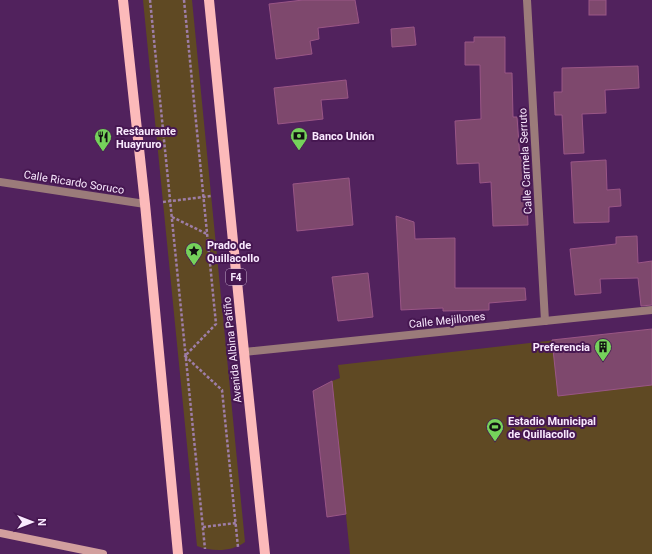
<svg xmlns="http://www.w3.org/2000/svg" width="652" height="554" font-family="Roboto,sans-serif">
	<rect width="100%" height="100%" fill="#51225d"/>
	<g fill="#5f4923">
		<path d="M143,0H192L245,542C231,552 213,552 197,546Z"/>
		<path d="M652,329V554H350L332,381L340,378L338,365Z"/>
	</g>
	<g fill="#7e486d" stroke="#9a5686">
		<path d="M303,0H355L359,23L318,28L319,39L310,41L312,54L276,59L269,4Z"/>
		<rect x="589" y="0" width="17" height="15"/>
		<path d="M414,27L416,45L392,47L391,29Z"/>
		<path d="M474,37H505V73H512L513,117H517L520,158H523L525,202L527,201L528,225L493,226L491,182L480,183L479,163L457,164L455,121L481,119L480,65H465V42H474Z"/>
		<path d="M638,66L639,88L605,90L606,113L582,114L584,153L564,154L562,115H555L554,92H562V68Z"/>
		<path d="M346,80L348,98L321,100L323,119L278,124L274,88Z"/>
		<path d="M606,160L607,190L620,189L621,206L609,207V222L574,223L571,162Z"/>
		<path d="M349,178L353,225L297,231L293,184Z"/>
		<path d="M396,216L414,222L415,239L455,238V288H525L526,300L489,303V310L443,311V308L401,310Z"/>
		<path d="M637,236L638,263L652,261V305L641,306L638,278L600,279L601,293L575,295L570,249L616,244V237Z"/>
		<path d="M368,273L373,317L338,321L332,277Z"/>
		<path d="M652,329V385L558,396L552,340Z"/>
		<path d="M332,381L346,514L327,517L313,391Z"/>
	</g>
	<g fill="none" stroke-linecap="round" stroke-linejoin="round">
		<g stroke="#9e7ea7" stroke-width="2.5" stroke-dasharray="3 2" stroke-linecap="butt">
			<path d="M150,0L205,549"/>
			<path d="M184,0L216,324L185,356L222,390L238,547"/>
			<path d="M163,202L211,196"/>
			<path d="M172,217L207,234"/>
			<path d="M203,527L236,523"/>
		</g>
		<g stroke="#9b7b7a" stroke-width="8">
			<path d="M527,0L545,321"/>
			<path d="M0,182L145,204"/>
			<path d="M244,352L652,310"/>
		</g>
		<path stroke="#d29f9e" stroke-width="8" d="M0,533L103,554"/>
		<g stroke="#fcbaba" stroke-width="10">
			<path d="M123,0L145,204L178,554"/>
			<path d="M209,0L244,352L265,554"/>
		</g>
	</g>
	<defs>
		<symbol id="bank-pin" viewBox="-11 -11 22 30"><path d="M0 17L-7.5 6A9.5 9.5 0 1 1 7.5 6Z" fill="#75d25b" stroke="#461751"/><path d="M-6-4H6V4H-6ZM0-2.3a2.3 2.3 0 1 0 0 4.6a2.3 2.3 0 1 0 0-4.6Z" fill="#111"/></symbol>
		<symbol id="restaurant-pin" viewBox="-11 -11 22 30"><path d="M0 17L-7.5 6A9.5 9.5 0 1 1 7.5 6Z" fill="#75d25b" stroke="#461751"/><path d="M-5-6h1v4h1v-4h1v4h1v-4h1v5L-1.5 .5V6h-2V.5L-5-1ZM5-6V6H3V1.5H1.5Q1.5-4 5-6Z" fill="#111"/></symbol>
		<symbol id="sight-pin" viewBox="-11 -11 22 30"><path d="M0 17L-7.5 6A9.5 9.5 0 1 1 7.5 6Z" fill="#75d25b" stroke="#461751"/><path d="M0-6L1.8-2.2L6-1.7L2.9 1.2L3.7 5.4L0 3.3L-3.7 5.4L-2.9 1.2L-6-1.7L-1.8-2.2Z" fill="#111"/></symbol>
		<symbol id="building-pin" viewBox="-11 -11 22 30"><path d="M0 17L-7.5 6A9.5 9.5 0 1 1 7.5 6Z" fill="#75d25b" stroke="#461751"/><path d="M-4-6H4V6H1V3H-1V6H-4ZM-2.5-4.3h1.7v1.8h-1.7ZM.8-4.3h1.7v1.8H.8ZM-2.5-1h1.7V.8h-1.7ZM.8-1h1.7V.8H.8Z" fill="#111"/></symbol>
		<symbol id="stadium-pin" viewBox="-11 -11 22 30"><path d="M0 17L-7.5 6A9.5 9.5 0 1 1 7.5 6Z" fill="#75d25b" stroke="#461751"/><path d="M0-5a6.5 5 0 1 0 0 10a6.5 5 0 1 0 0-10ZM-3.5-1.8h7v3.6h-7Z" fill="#111"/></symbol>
	</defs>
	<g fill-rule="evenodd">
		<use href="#bank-pin" x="289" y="126" width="20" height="27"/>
		<use href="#restaurant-pin" x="93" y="127" width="20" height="27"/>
		<use href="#sight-pin" x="184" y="241" width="20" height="27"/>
		<use href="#building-pin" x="593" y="337" width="20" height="27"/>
		<use href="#stadium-pin" x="485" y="417" width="20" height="27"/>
	</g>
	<g text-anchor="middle" stroke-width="4" stroke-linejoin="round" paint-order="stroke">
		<rect fill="#461751" stroke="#c3aaca" stroke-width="1" x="226" y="269" width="20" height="16" rx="3"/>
		<g font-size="10" font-weight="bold" fill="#f9e9fe">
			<text x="236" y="281">F4</text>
		</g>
		<g font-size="11" font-weight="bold" fill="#f9e9fe" stroke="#461751" text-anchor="start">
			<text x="116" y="135">Restaurante<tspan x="116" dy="13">Huayruro</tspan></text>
			<text x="312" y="140">Banco Unión</text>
			<text x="207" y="249">Prado de<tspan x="207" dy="13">Quillacollo</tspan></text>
			<text x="590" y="351" text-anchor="end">Preferencia</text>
			<text x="508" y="425">Estadio Municipal<tspan x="508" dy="13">de Quillacollo</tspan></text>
		</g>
		<g font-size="11" fill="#f9e9fe" stroke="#461751">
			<text transform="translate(525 161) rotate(-93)" y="4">Calle Carmela Serruto</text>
			<text transform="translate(74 182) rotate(9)" y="4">Calle Ricardo Soruco</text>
			<text transform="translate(447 320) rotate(-6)" y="4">Calle Mejillones</text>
			<text transform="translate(232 350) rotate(-96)" y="4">Avenida Albina Patiño</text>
		</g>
	</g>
	<g transform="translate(32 522) rotate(90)" stroke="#461751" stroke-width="3" paint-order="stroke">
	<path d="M0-3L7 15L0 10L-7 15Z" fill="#f9e9fe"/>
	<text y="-6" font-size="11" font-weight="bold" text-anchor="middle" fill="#f9e9fe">N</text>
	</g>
</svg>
